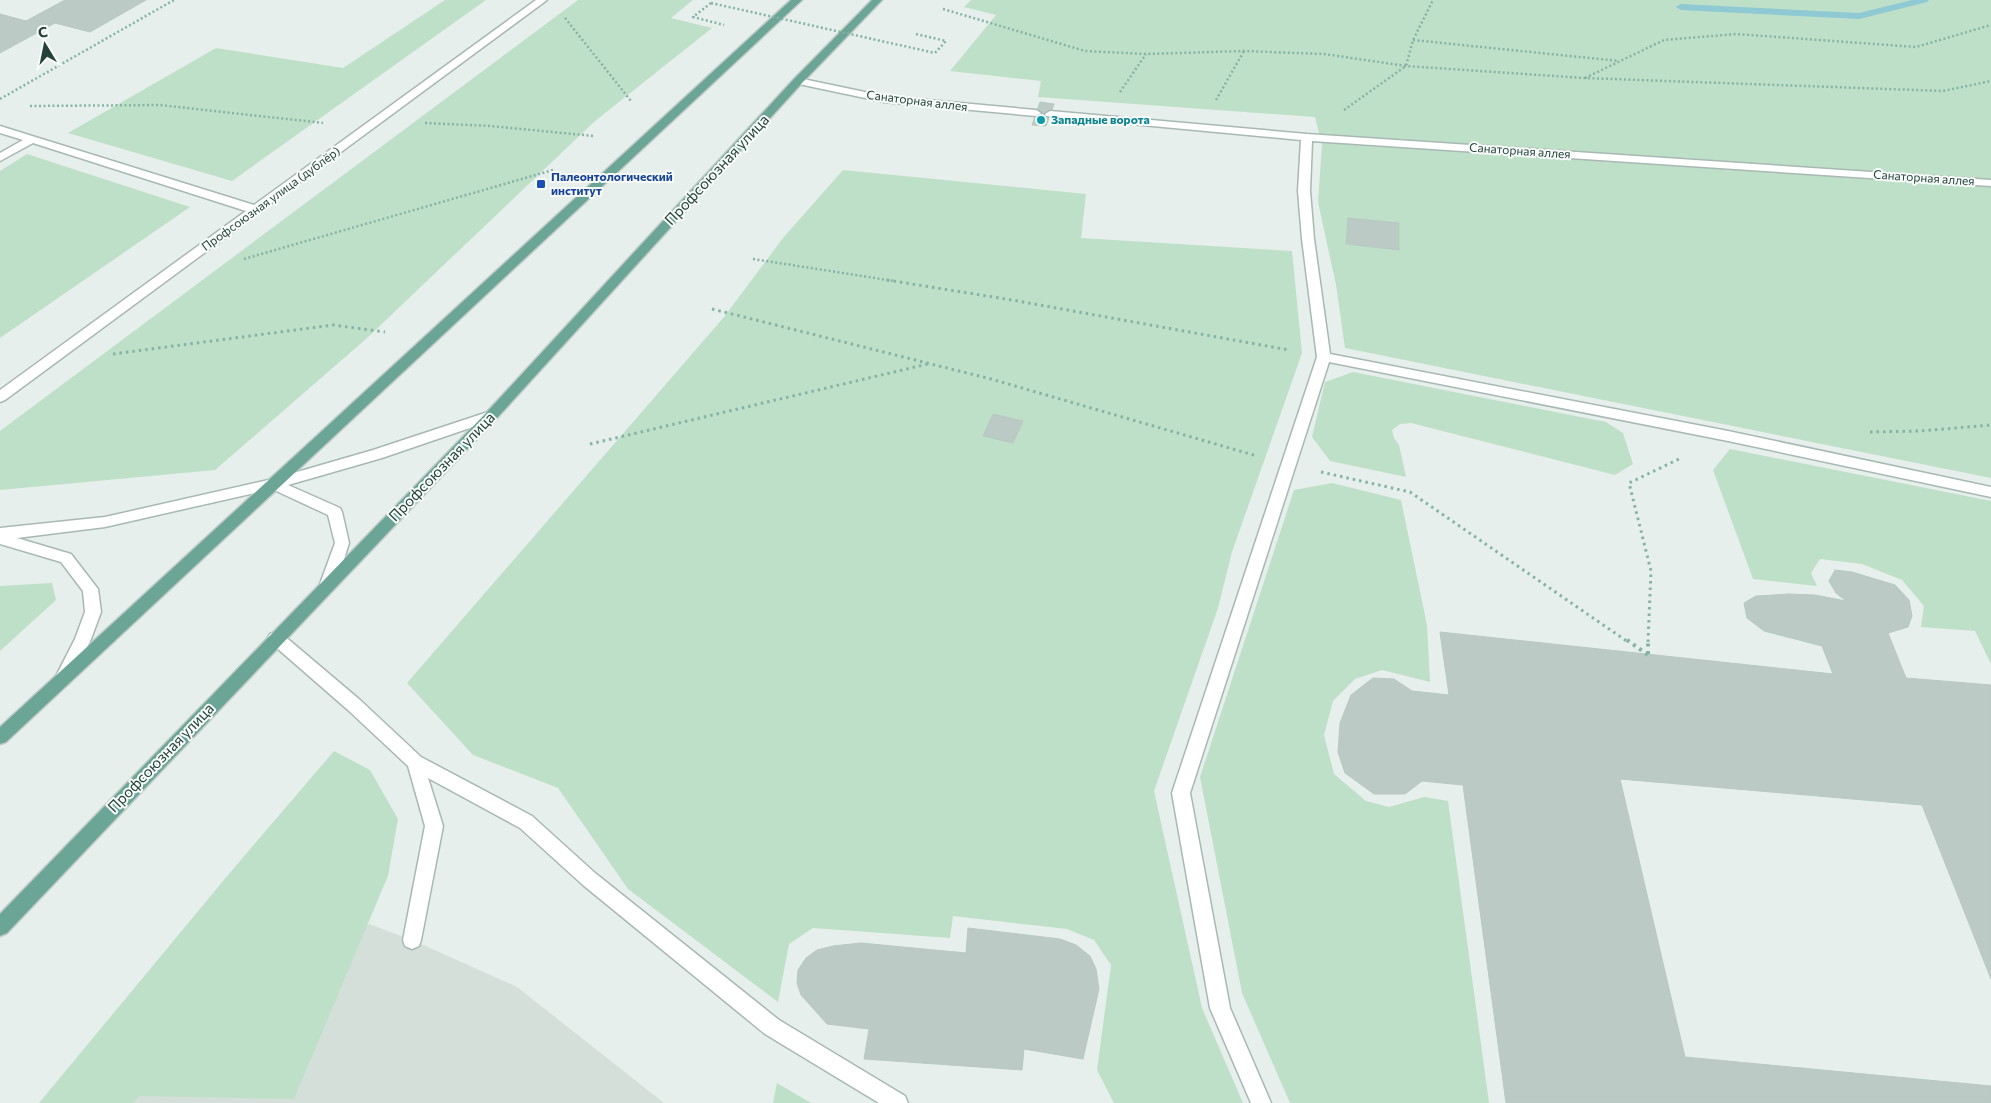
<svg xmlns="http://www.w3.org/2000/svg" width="1991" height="1103" font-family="Commissioner,sans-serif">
	<rect width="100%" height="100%" fill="#e6efeb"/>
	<path fill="#d4dfda" d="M369,924L412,940L517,987L664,1103H108Z"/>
	<g fill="#bfe0c8">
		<path d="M445,0H486L232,181L68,133L216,48L343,68Z"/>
		<path d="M578,0H693L671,18L712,28L595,121L366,339L215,470L0,490V431Z"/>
		<path d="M971,0H1991V478L1345,348L1336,285L1318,202L1322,145L1315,117L1038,97L1041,81L950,71L996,15L964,7Z"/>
		<path d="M27,154L190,207L0,338V171Z"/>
		<path d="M843,170L1086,194L1081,238L1292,251L1302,353L1232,552L1218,608L1154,791L1202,1008L1243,1103H1114L1097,1070L1111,965L1094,940L1067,929L953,916L950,938L813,928L789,944L778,1002L628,889L558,788L473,755L407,683L724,317L783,238Z"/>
		<path d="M1353,372L1606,422L1623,433L1633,464L1615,475L1411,423L1400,424L1392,430L1394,438L1399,445L1406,477L1330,461L1312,437L1325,382Z"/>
		<path d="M1730,449L1991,501V664L1975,631L1921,627L1924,606L1902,580L1862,564L1820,559L1811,573L1817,586L1753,579L1713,470Z"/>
		<path d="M1332,483L1401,500L1427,625L1430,682L1382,670L1355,679L1333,701L1324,735L1334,774L1366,801L1389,807L1424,797L1448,801L1489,1103H1290L1242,993L1200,777L1294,490Z"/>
		<path d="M52,583L56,600L0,651V586Z"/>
		<path d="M334,751L370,770L398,819L388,876L294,1099L139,1096L133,1103H39L228,875Z"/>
		<path d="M777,1083L811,1103H773Z"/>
	</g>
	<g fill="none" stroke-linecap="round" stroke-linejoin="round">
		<path fill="#8ec9d4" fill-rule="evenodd" d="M1912,0H1929L1927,2L1859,19L1681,10L1676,7L1681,4L1859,13Z"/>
	</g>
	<g fill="#bbcac4" stroke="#b8c9c2">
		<path d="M65,0H146L90,32L55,23L0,53V14L26,21Z"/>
		<path d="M1040,102L1054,104L1046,126L1032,125Z"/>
		<path d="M1348,218L1399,223V250L1346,244Z"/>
		<path d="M993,414L1023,421L1013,443L983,436Z"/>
		<path d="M1835,570L1852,572L1895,585L1909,600L1912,616L1908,627L1888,633L1906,678L1991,685V979L1922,805L1620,779L1685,1057L1991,1086V1103H1506L1463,785L1422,781L1405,794H1374L1345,773L1338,752L1340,723L1351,695L1373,678L1394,679L1412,691L1449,695L1440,632L1833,674L1822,646L1764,631L1747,618L1744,603L1756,596L1789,594L1815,595L1846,601L1836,593L1829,581Z"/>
		<path d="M968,928L1060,939L1076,945L1090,956L1096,969L1099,989L1083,1059L1024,1049L1022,1070L864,1059L869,1029L827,1024L801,995L797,983L798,970L806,958L817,950L833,946L861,943L966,953Z"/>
	</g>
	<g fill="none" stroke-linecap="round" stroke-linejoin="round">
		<defs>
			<g id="minor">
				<path d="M536,0H547L5,400L0,402V390L246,211L33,143L0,161V153L23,140L0,133V126L254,205Z"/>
				<path d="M798,78L884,96L1036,110L1041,113L1036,116L884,102L794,83L793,81Z"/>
				<path d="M1050,111L1307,134L1991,180V186L1312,141L1310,191L1314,239L1330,354L1728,431L1991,487V497L1728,441L1329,362L1190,793L1230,1008L1271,1103H1251L1210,1008L1172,793L1317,357L1302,239L1298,191L1301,140L1046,116L1045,114Z"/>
				<path d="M491,411L496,413L498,416L496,419L382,458L288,485L340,508L342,512L349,543L336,584L333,588L328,590L323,588L320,584L335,543L328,515L272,489L105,527L17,538L71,554L98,589L101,612L91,639L69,683L63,685L57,683L55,678L75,639L85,612L83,591L61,562L0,544V528L105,517L273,479L373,450Z"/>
				<path d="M276,632L282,634L360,700L421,757L532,816L595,873L779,1020L905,1096L908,1103H879L765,1034L583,885L520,828L428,778L443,826L421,940L419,946L412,949L405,946L403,940L425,826L408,766L348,710L270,642L268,638L270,634Z"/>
			</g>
			<g id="major">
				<path d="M791,0H802L6,742L0,744V727Z"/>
				<path d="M872,0H882L802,83L496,419L7,933L0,936V914L486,413L794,79Z"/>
			</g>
		</defs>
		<use href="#minor" stroke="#a8b8b2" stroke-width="3"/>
		<use href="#major" stroke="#c2cac8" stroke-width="3"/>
		<g stroke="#86b3a5" stroke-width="2.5" stroke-dasharray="2 2.5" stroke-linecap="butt">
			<path d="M711,3L693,17L724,25"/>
			<path d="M943,9L1085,51L1146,54L1244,51L1324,54L1406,66L1584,78L1943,91L1991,81"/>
			<path d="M565,18L631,101"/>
			<path d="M916,34L946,41L935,53"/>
			<path d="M1413,40L1619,61"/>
			<path d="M1585,78L1664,40L1736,34L1916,47L1991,25"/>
			<path d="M1120,92L1146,54"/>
			<path d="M0,99L174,0"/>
			<path d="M1216,100L1244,51"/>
			<path d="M30,106L160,105L323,123"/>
			<path d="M1344,110L1406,66L1413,40L1433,0"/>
			<path d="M425,123L490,126L594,136"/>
			<path d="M244,259L553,170"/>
			<path d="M753,259L894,281"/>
		</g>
		<g stroke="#86b3a5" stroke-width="3" stroke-dasharray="2.5 4" stroke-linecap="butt">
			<path d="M887,280L1012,300L1289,350"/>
			<path d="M712,309L991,379L1257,456"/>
			<path d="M113,354L333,325L385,332"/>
			<path d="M1870,432L1920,431L1991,425"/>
			<path d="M590,444L928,364"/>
			<path d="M1321,472L1410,492L1628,642"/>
			<path d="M1648,642L1651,571L1629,483L1679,459"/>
		</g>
		<g stroke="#86b3a5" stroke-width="4" stroke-dasharray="3 4.5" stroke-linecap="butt">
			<path d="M1627,640L1648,655"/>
			<path d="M1648,654V640"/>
		</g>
		<use href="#minor" fill="#fff" fill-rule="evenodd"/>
		<use href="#major" fill="#6aa596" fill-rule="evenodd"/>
		<path stroke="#86b3a5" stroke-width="2.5" stroke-dasharray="2 2.5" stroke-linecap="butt" d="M711,3L935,53"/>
	</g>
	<circle fill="#0f9aa8" stroke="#f7fbf9" stroke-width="2" cx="1041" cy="120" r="5"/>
	<rect fill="#1a4fb4" stroke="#f7fbf9" stroke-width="2" x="536" y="179" width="10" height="10" rx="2.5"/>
	<g text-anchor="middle" stroke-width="4" stroke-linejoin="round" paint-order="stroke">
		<g font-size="12" fill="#24423a" stroke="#f7fbf9">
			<text transform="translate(917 101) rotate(7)" y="4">Санаторная аллея</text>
			<text transform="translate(1520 151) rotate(4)" y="4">Санаторная аллея</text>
			<text transform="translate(1924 178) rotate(4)" y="4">Санаторная аллея</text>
			<text transform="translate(271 199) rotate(-36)" y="4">Профсоюзная улица (дублёр)</text>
		</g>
		<g font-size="12" font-weight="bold" fill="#0d838f" stroke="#f7fbf9" text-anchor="start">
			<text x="1051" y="124">Западные ворота</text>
		</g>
		<g font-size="12" font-weight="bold" fill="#164399" stroke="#f7fbf9" text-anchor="start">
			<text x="551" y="181">Палеонтологический<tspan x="551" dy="14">институт</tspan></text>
		</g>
		<g font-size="15" fill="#24423a" stroke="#f7fbf9">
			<text transform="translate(717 170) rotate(-47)" y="5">Профсоюзная улица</text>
			<text transform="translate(442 467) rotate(-46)" y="5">Профсоюзная улица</text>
			<text transform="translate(161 758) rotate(-46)" y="5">Профсоюзная улица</text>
		</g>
	</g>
	<g transform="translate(45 45) rotate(350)" stroke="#f7fbf9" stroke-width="4" paint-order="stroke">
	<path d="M0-4L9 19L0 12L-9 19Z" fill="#24423a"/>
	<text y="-8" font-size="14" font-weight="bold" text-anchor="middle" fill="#24423a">С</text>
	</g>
</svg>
